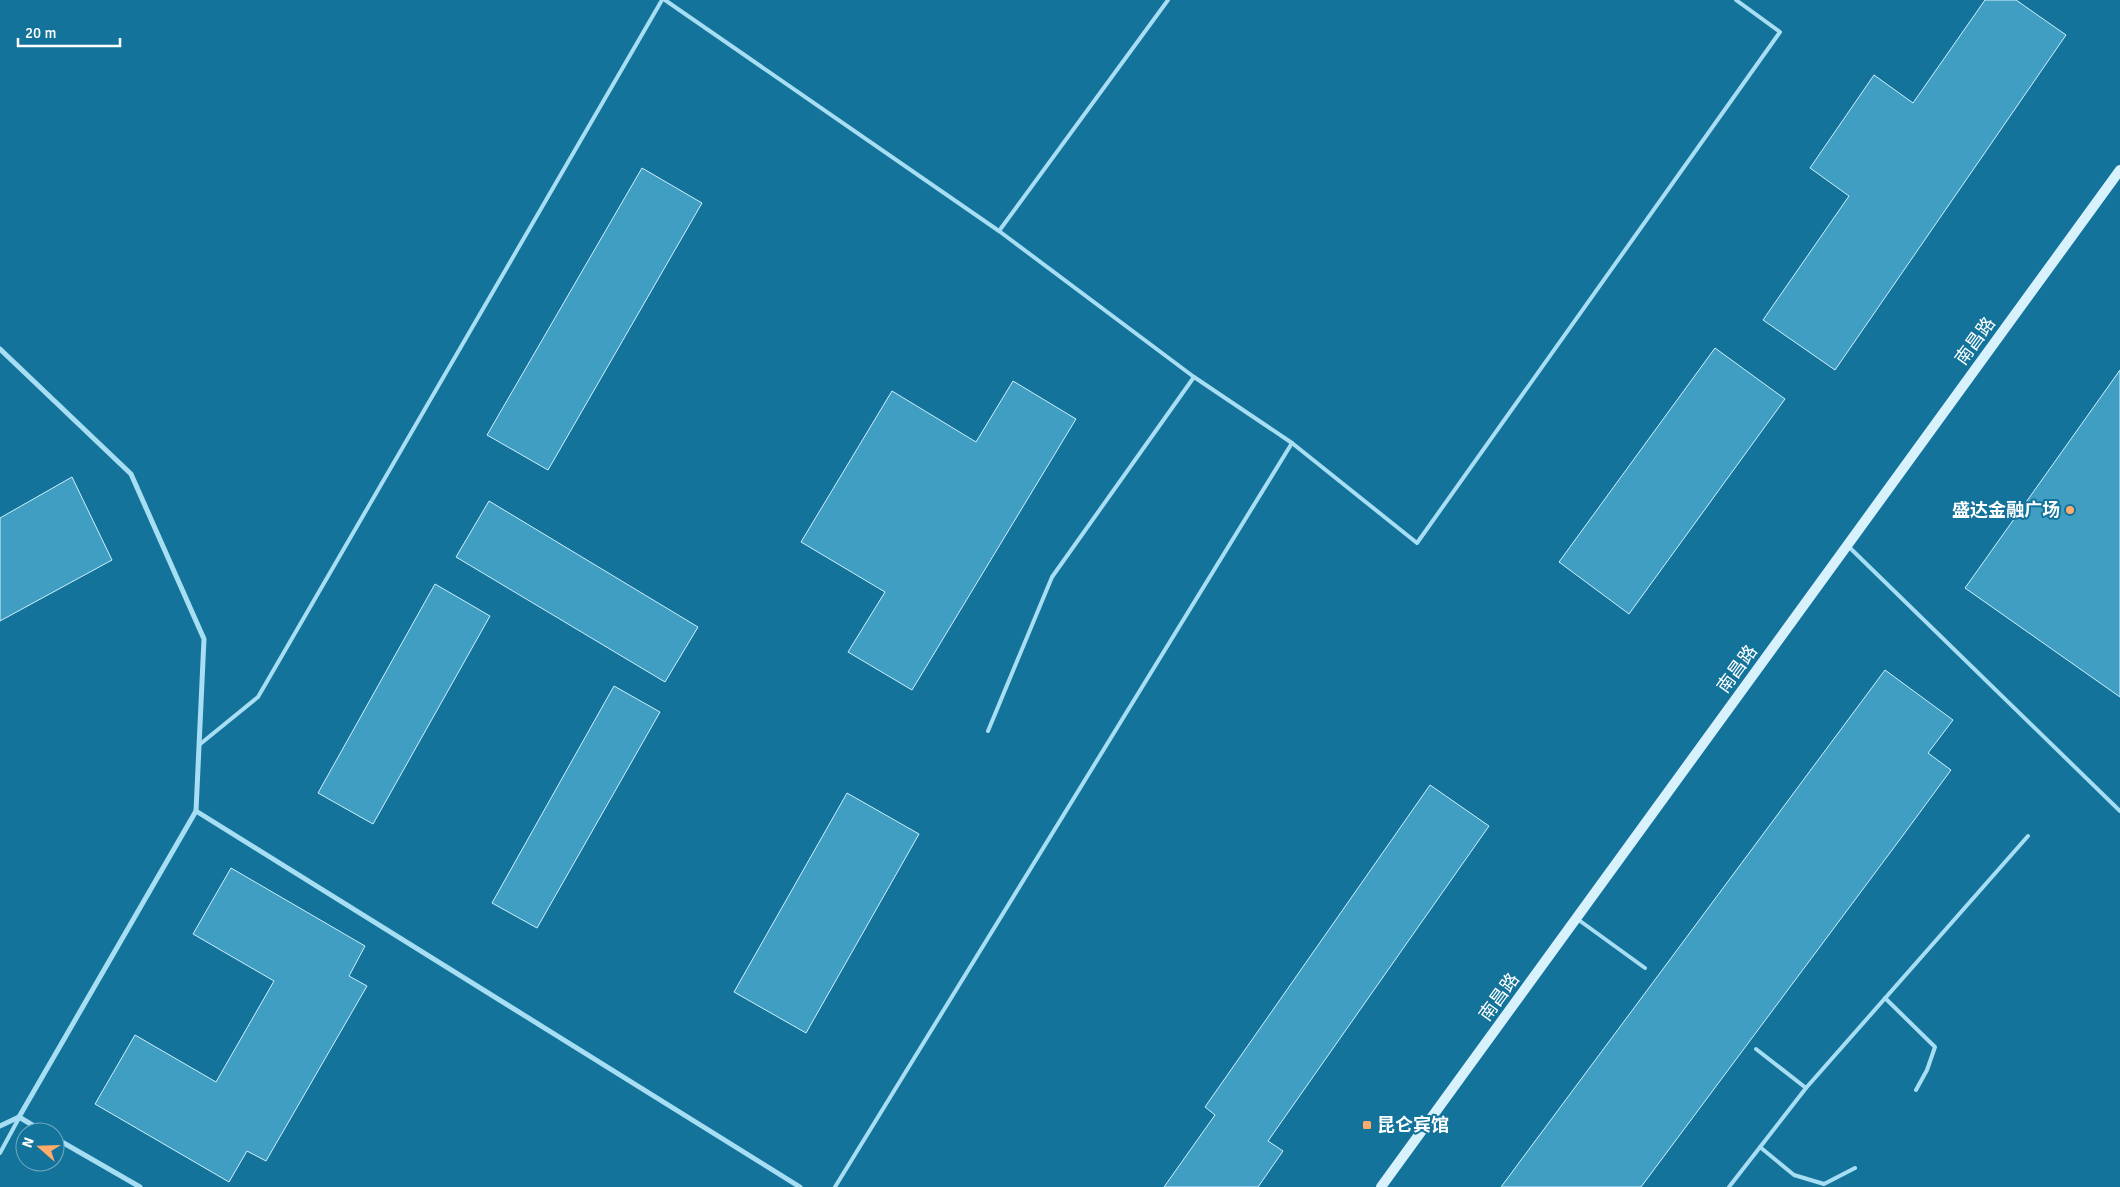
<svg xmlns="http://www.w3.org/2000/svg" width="2120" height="1187" font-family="Signika,'Noto Sans SC',sans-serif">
	<rect width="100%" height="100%" fill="#13739a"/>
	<g fill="#409ec3" stroke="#cff0fd">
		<path d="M1985,0H2016L2066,35L1835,370L1763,320L1849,196L1810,168L1874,75L1913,103Z"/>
		<path d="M642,168L702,203L548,470L487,435Z"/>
		<path d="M1715,348L1785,399L1629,614L1559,562Z"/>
		<path d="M2120,370V697L1965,588Z"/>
		<path d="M1013,381L1076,419L912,690L848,652L885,592L801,542L892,391L976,442Z"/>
		<path d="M72,477L112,560L0,621V518Z"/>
		<path d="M489,501L698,627L665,682L456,557Z"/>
		<path d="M435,584L490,616L373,824L318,793Z"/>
		<path d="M1885,670L1953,720L1928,753L1951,770L1901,838L1641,1187H1501Z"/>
		<path d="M614,686L660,712L537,928L492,903Z"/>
		<path d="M1430,785L1489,826L1268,1141L1283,1151L1258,1187H1164L1215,1115L1205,1107Z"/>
		<path d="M847,793L919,834L806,1033L734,992Z"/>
		<path d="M231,868L365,946L349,976L367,986L266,1161L247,1151L229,1182L95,1104L135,1035L216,1082L274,981L193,934Z"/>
	</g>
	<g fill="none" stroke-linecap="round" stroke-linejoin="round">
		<g stroke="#a7def3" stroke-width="4">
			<path d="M665,0L999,231L1194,377L1292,443L835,1187"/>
			<path d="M999,231L1168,0"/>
			<path d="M1292,443L1417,543L1780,32L1736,0"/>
			<path d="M1848,546L2120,811"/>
			<path d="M988,731L1052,577L1194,377"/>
			<path d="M199,745L258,697L662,0"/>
			<path d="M1576,918L1645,968"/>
			<path d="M1885,998L1935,1047L1927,1070L1916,1090"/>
			<path d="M1756,1049L1806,1088"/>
			<path d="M1760,1147L1794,1175L1824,1184L1855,1168"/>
			<path d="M0,1153L19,1118"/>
			<path d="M1729,1187L1806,1088L2028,836"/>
		</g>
		<g stroke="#a7def3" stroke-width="5">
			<path d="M0,349L131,474L204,639L196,811L19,1117L0,1126"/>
			<path d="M196,811L800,1187"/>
			<path d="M19,1117L44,1132"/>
			<path d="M55,1138L140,1187"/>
		</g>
		<path stroke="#d7f1fd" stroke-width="10" d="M1381,1187L2120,170"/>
	</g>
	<g fill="#ffab69" stroke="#13739a" stroke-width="2">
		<circle cx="2070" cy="510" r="5"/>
		<rect x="1362" y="1120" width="10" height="10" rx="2.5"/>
	</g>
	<g text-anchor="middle" stroke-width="4" stroke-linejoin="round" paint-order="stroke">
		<g font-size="18" fill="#fff" stroke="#13739a">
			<text transform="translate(1975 341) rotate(-54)" y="6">南昌路</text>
			<text transform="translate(1737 669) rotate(-54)" y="6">南昌路</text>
			<text transform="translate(1499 997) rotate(-54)" y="6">南昌路</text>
		</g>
		<g font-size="18" font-weight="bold" fill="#fff" stroke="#13739a" text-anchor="end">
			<text x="2060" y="516">盛达金融广场</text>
			<text x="1377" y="1131" text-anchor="start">昆仑宾馆</text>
		</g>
	</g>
	<g transform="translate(40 1147) rotate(290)"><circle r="24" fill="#13739a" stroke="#71abc2"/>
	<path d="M0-4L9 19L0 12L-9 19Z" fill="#ffab69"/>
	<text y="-8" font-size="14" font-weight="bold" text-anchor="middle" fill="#ffffff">N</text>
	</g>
	<path d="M18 38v8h102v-8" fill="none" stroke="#ffffff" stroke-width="2.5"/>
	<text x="25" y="38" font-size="15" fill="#ffffff" stroke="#13739a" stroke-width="4" paint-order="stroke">20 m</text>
</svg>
